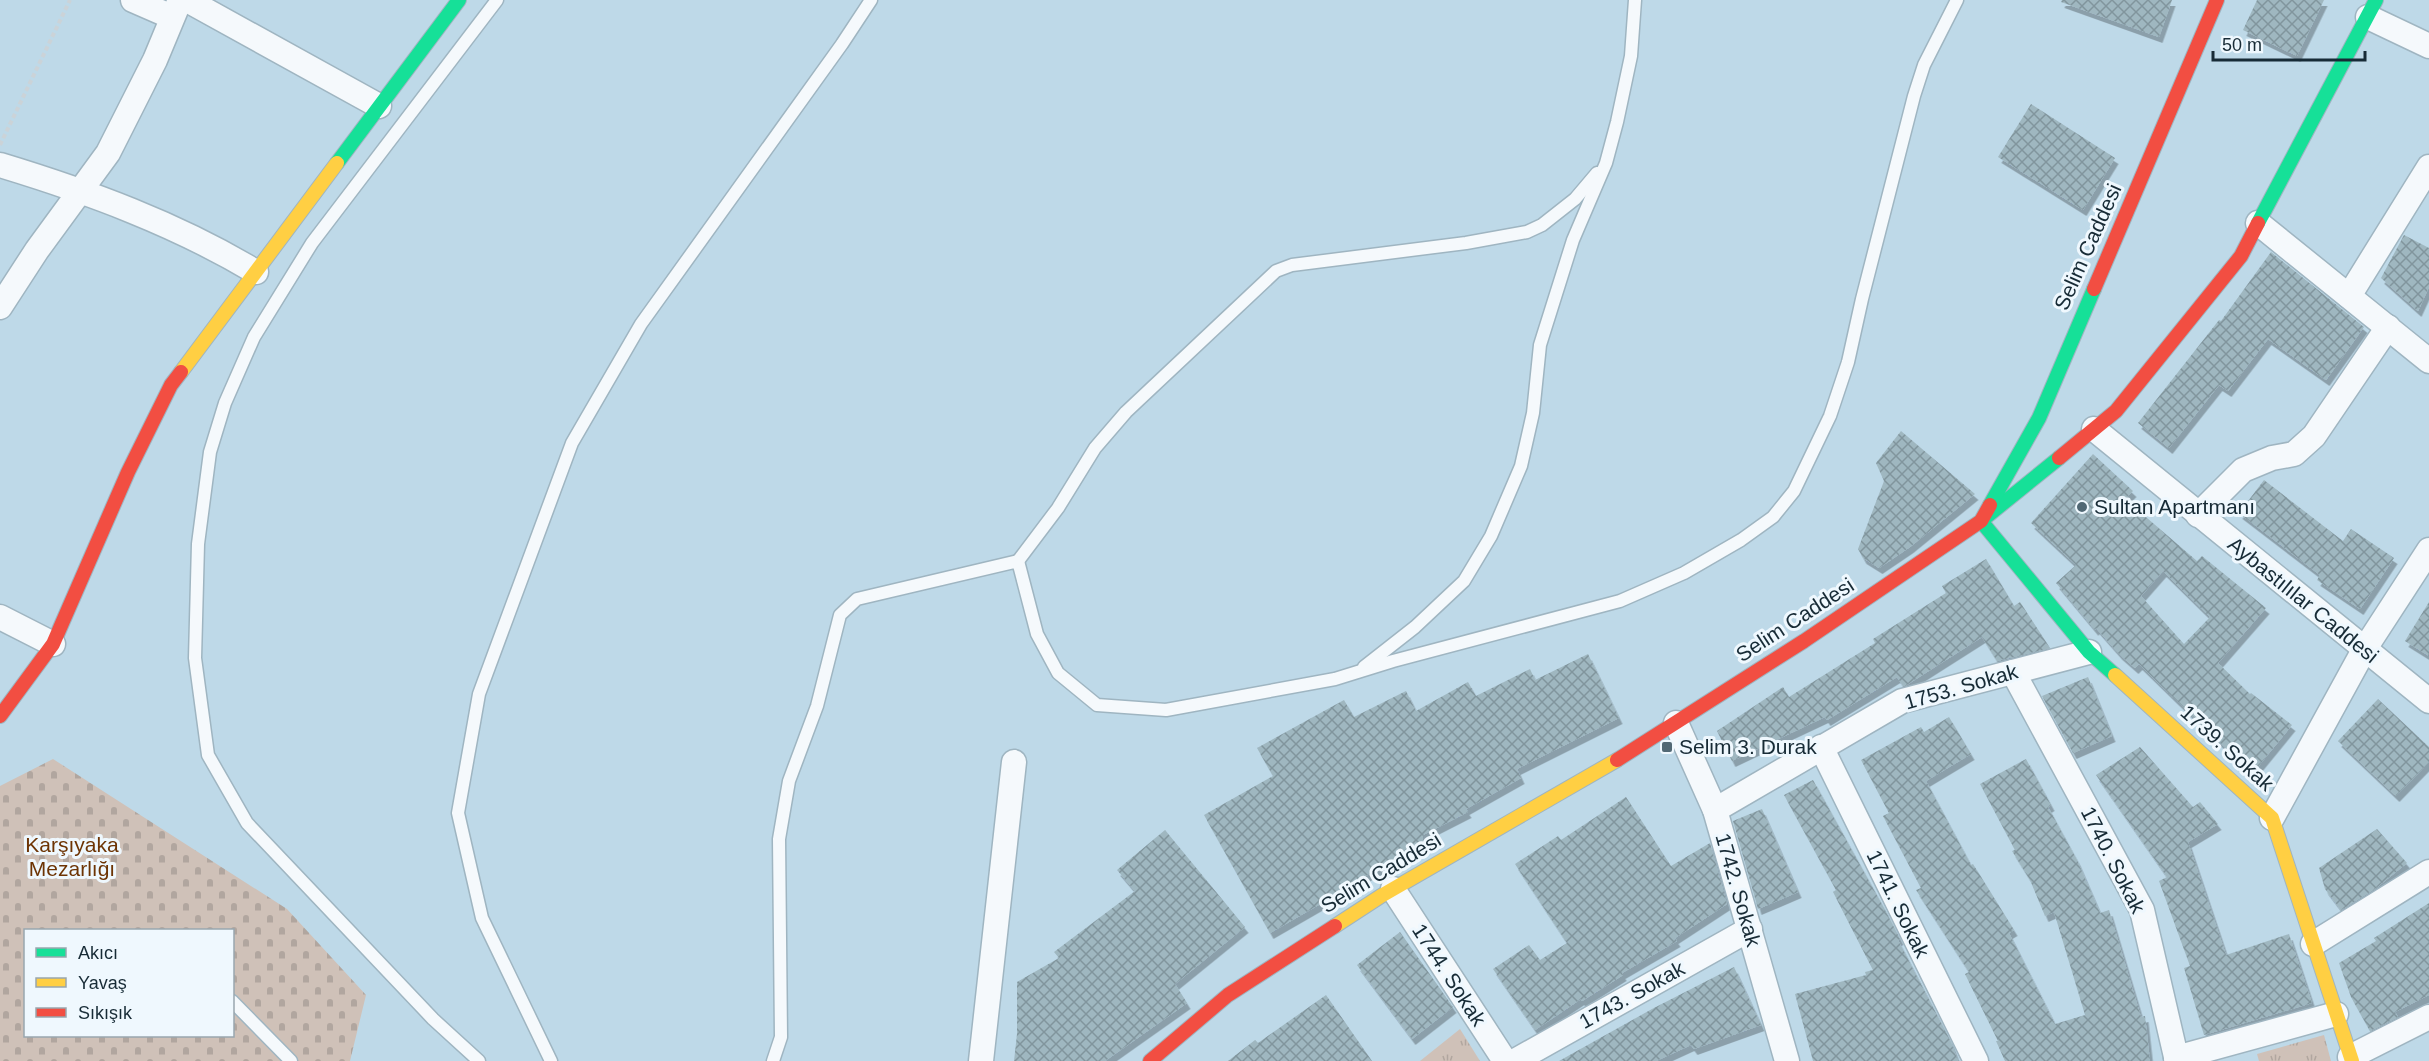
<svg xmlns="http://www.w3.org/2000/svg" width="2429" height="1061" font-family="Helvetica,sans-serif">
	<defs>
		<pattern id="cemetery-stones" width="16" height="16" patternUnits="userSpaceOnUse" patternTransform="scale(1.5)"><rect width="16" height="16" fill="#cfc1b8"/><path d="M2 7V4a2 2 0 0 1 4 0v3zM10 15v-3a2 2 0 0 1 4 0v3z" fill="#b1a69f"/></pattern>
		<pattern id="park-tufts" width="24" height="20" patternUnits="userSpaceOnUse" patternTransform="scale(1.5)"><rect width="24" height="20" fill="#cfc1b8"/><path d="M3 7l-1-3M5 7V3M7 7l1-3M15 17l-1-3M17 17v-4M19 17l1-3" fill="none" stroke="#b1a69f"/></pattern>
		<pattern id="building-cross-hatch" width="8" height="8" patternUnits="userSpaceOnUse" patternTransform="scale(1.5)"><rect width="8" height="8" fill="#9fb7c0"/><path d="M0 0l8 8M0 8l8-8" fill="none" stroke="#81959d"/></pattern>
		<filter id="shadow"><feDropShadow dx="3.5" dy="6" stdDeviation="0" flood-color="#0004"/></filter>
	</defs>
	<rect width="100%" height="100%" fill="#bed9e8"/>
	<path fill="url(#cemetery-stones)" fill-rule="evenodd" d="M53,759L287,909L366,995L350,1061H0V786ZM26,930H232V1036H26Z"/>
	<g fill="url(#park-tufts)">
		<path d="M1460,1029L1480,1061H1420Z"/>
		<path d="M2324,1035L2331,1061H2259L2257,1054Z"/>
	</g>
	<g fill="url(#building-cross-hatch)" fill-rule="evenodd" filter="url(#shadow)">
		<path d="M2062,0H2172L2159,37L2061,2Z"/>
		<path d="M2257,0H2324L2297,56L2243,30Z"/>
		<path d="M2031,104L2115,158L2083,210L1998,157Z"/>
		<path d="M2404,235L2429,248V287L2418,311L2381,278Z"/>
		<path d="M2271,252L2364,327L2326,380L2268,339L2228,391L2219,385L2169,448L2138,423L2219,320L2221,321Z"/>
		<path d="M1901,431L1975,494L1910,547L1879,568L1863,558L1858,549L1884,481L1876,463Z"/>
		<path d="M2093,454L2133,491L2125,499L2197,561L2202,556L2266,608L2218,663L2250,694L2251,693L2292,725L2252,774L2139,664L2135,668L2119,654L2096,628L2095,630L2056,583L2076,565L2031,523ZM2163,571L2210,617L2184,644L2141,596Z"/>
		<path d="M2264,480L2343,541L2351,529L2394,558L2360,609L2317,580L2320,575L2239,513Z"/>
		<path d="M1986,559L2014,606L2020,602L2050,648L1997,661L1982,637L1905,686H1903L1897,677L1827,720L1825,717L1732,761L1717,731L1783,687L1789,697L1875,643L1873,639L1946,593L1942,586Z"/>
		<path d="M2429,602V656L2405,641Z"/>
		<path d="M1588,654L1619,718L1517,769L1521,778L1466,809L1468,812L1423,835V844L1328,897L1329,899L1270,933L1204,815L1273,776L1257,748L1344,700L1354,717L1406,691L1416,711L1468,682L1476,696L1530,669L1535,680Z"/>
		<path d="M2088,677L2112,736L2073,753L2042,696Z"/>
		<path d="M2378,699L2429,747V762L2396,796L2338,741Z"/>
		<path d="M1949,717L1971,754L1926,781L1971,865L1973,864L2014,930L2009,933L2055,1024L2085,1015L2054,912L2045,916L2030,880L2012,851L2015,850L1980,784L2026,759L2051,805L2048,807L2077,860L2100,913L2109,910L2141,1017L2145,1016L2150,1061H2005L1996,1041H1998L1965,974L1969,972L1916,890L1921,888L1883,816L1889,813L1861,760L1921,727L1924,732Z"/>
		<path d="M2140,747L2193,807L2200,802L2218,824L2188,842L2226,955L2289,934L2312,1003L2204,1035L2184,968L2190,966L2159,881L2167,877L2096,775Z"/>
		<path d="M1813,780L1885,910L1900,939L1898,940L1950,1040L1958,1061H1813L1795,994L1866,975L1865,972L1873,970L1833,892L1836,890L1784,795Z"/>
		<path d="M1626,797L1671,866L1710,843L1727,904L1675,938L1677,941L1622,973L1623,975L1582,1001L1581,999L1535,1030L1493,969L1529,945L1540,960L1567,943L1515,864L1558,836L1561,840Z"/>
		<path d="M1762,809L1798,892L1758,909L1733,821Z"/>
		<path d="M2377,829L2407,863L2376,888L2341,910L2325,889L2319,868Z"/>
		<path d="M1165,830L1245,927L1175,984L1187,1003L1105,1061H1014L1017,1034V982L1059,958L1054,952L1135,891L1117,870Z"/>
		<path d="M2429,903V995L2395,1012L2398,1017L2370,1031L2351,997L2339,963L2376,941L2374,938Z"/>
		<path d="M1400,932L1453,1007L1412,1039L1357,965Z"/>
		<path d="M1734,967L1761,1025L1694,1049L1691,1045L1656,1061H1559L1652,1009Z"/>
		<path d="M1326,995L1372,1061H1228L1255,1040L1258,1043Z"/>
	</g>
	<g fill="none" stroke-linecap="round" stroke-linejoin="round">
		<defs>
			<g id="lane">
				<path d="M1018,561L1058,508L1095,448L1126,412L1276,271L1292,265L1466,243L1527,232L1542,225L1575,199L1597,173"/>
				<path d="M1364,667L1415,627L1464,581L1491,536L1521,466L1533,413L1540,345L1573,240L1606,163L1617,122L1631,56L1635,0"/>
				<path d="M232,1001L291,1061"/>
				<path d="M479,1061L433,1019L247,823L208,755L195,658L198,544L210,452L225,403L254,337L312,243L497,0"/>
				<path d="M551,1061L482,918L458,813L479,694L572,443L641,324L842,44L871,0"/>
				<path d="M773,1061L781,1037L779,839L789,781L817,706L840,615L857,599L1018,561L1037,634L1058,673L1097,705L1166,710L1335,679L1393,661L1620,601L1684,573L1741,540L1773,517L1794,491L1830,416L1848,362L1862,299L1914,96L1924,65L1957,0"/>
			</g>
			<g id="street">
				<path d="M133,0L172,17"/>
				<path d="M187,0L379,106"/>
				<path d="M2368,17L2429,46"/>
				<path d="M0,165C89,192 176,224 256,272"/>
				<path d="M2258,223L2429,361"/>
				<path d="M2349,296L2429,167"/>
				<path d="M0,307L37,250L108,153L155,60L180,0"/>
				<path d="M2094,429L2429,701"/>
				<path d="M2198,515L2243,470L2272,458L2294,454L2314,436L2388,327"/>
				<path d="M0,617L53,644"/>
				<path d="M2013,672L2142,910L2177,1061"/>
				<path d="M1676,723L1715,810L1787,1061"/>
				<path d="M1821,747L1976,1061"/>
				<path d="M1715,810L1902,701L2089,652"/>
				<path d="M2272,818L2364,650L2429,550"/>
				<path d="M1393,889L1505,1061"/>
				<path d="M2313,944L2429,872"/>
				<path d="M2350,1057L2429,1017"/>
				<path d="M2176,1058L2336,1014"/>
				<path d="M981,1061L1014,762"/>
				<path d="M1515,1061L1750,929"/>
			</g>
			<g id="fast">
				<path d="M337,163L459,0"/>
				<path d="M2258,223L2376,0"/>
				<path d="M2059,458L1981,521L2089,652L2115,675"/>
				<path d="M1990,505L2039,418L2094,289"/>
			</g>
			<g id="slow">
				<path d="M181,372L337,163"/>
				<path d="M2115,675L2272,818L2352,1061"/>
				<path d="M1335,926L1381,896L1617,760"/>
			</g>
			<g id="jam">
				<path d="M2094,289L2217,0"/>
				<path d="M2059,458L2116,411L2241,256L2258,223"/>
				<path d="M0,716L53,644L128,472L171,385L181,372"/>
				<path d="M1617,760L1804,641L1981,521L1990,505"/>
				<path d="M1150,1061L1228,995L1335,926"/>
			</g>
		</defs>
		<use href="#lane" stroke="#9fb5c1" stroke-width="15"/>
		<use href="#street" stroke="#9fb5c1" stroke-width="27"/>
		<use href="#fast" stroke="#9fb5c1" stroke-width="16"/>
		<use href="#slow" stroke="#9fb5c1" stroke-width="16"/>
		<use href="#jam" stroke="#9fb5c1" stroke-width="16"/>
		<path stroke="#cbd3d8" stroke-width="4" stroke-dasharray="4.5 3" stroke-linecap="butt" d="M0,145L70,0"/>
		<use href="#lane" stroke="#f5f9fc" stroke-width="12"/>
		<use href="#street" stroke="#f5f9fc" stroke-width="24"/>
		<use href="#fast" stroke="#16e098" stroke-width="14"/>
		<use href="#slow" stroke="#ffcf43" stroke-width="14"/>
		<use href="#jam" stroke="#f24e42" stroke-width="14"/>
	</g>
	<g fill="#516874" stroke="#eff8fe" stroke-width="2">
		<circle cx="2082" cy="507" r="6"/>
		<rect x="1661" y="741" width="12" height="12" rx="3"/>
	</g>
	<g text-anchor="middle" stroke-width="6" stroke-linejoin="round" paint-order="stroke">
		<g font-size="21" fill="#172b36" stroke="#eff8fe">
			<text transform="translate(2088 247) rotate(-66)" y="7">Selim Caddesi</text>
			<text transform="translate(2303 600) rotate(39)" y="7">Aybastılılar Caddesi</text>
			<text transform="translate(1795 620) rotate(-33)" y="7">Selim Caddesi</text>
			<text transform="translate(1961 687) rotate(-16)" y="7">1753. Sokak</text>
			<text transform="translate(2227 748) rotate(42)" y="7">1739. Sokak</text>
			<text transform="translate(2113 860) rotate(63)" y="7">1740. Sokak</text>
			<text transform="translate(1381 873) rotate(-31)" y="7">Selim Caddesi</text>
			<text transform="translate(1738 890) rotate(74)" y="7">1742. Sokak</text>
			<text transform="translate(1898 904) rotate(64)" y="7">1741. Sokak</text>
			<text transform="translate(1449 975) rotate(57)" y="7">1744. Sokak</text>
			<text transform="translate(1632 995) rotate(-29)" y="7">1743. Sokak</text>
		</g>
		<g font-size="21" fill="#172b36" stroke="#eff8fe" text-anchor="start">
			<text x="2094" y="514">Sultan Apartmanı</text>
			<text x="1679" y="754">Selim 3. Durak</text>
		</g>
		<g font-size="21" fill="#6d3404" stroke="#eff8fe">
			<text x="72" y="852">Karşıyaka<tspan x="72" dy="24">Mezarlığı</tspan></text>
		</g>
	</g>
	<rect x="24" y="929" width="210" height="108" fill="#eff8fe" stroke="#99a6ae" stroke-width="1.5"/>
	<rect x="36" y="948" width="30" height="9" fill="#16e098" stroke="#99a6ae" stroke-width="1.5"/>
	<text x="78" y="959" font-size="18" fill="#172b36">Akıcı</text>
	<rect x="36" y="978" width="30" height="9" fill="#ffcf43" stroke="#99a6ae" stroke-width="1.5"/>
	<text x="78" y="989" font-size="18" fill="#172b36">Yavaş</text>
	<rect x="36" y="1008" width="30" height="9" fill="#f24e42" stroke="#99a6ae" stroke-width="1.5"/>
	<text x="78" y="1019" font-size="18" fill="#172b36">Sıkışık</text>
	<path d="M2213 51v9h152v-9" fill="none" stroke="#172b36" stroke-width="3"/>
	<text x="2222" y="51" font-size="18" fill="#172b36" stroke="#eff8fe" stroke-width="4.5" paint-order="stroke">50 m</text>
</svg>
